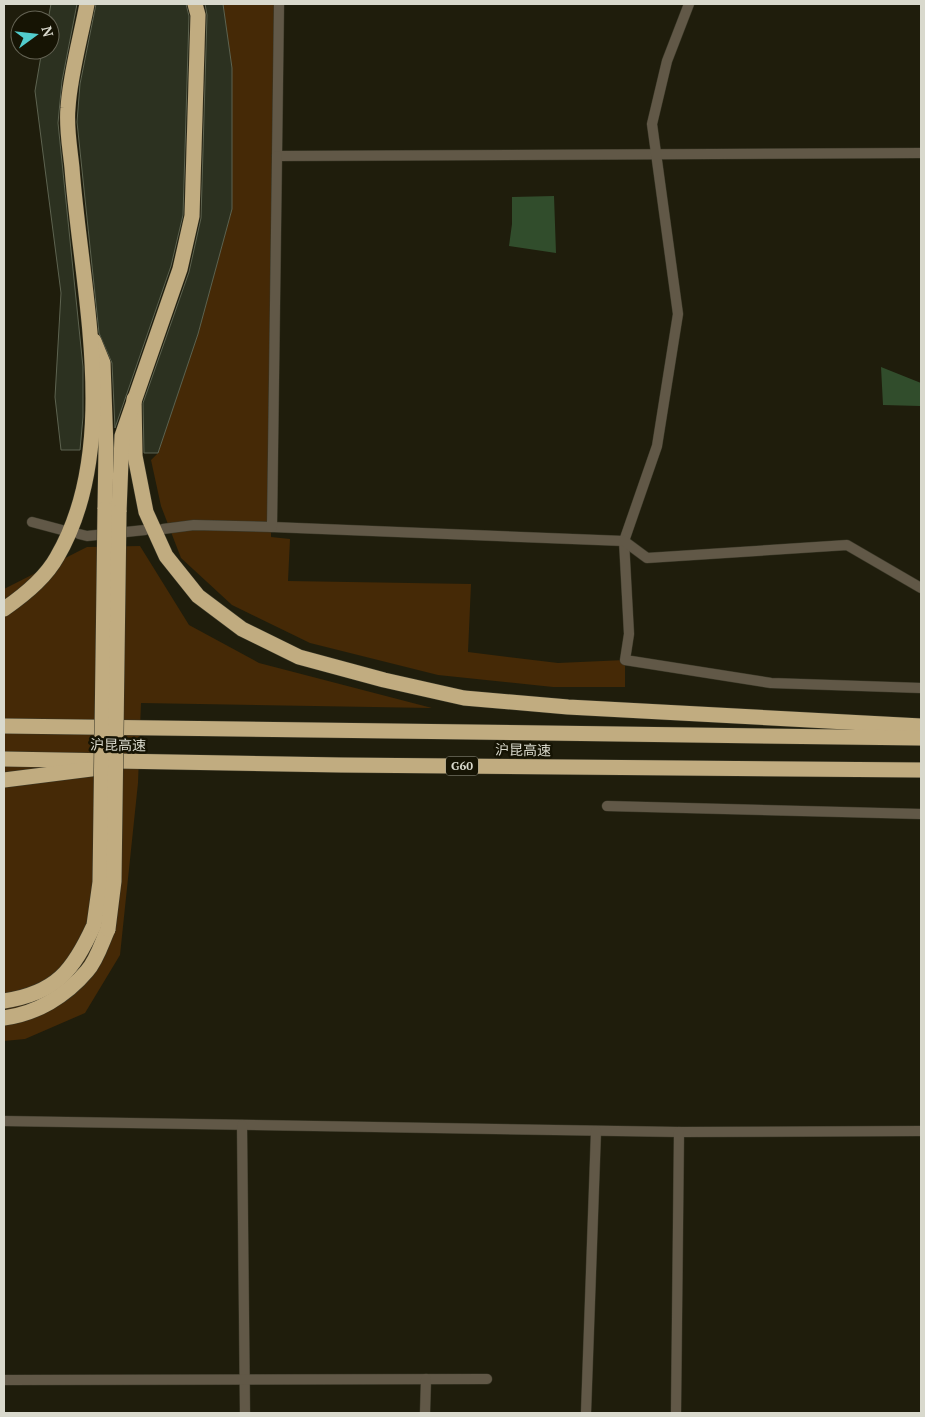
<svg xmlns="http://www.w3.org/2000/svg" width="925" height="1417" font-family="'PT Serif','Noto Sans SC',serif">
	<rect width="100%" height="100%" fill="#1f1d0c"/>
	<g fill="#452906">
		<path d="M223,4H278L271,537L290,539L288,581L471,584L468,652L558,663L625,660V687H553L438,675L310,643L232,605L181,558L161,506L151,460L158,453L198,334L232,209V68Z"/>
		<path d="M140,546L189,625L259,663L432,708L141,703L138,783L120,955L85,1013L25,1039L4,1041V589L87,547Z"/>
	</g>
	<g fill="#314d2c">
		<path d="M554,196L556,253L509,246L512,224V197Z"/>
		<path d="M881,367L921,383V415L920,406L883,405Z"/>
	</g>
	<g fill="#2c3120" stroke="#5d6350">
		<path d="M51,4H77L62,81L58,123L83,367V417L80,450H61L55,397L61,293L35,91L42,50H50V20H48Z"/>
		<path d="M96,4H186L189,16L183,215L171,266L115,428L112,363L99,333L77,122L80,84Z"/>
		<path d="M205,4H223L232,68V209L198,334L158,453H144L143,403L189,272L201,218L207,15Z"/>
	</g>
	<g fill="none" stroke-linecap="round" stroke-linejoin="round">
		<defs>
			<g id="street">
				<path d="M279,4L277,156L921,153"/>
				<path d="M689,4L667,61L652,124L678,314L657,446L624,541L629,634L625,660L771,683L921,688"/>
				<path d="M32,522L62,530"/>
				<path d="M272,527L624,541L647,558L847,545L921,588"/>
				<path d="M163,529L194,525L272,527L277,156"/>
				<path d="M79,534L87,536L145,530"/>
				<path d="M607,806L921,814"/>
				<path d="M4,1121L679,1132L921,1131"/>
				<path d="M242,1125L245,1413"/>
				<path d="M4,1380L487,1379"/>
				<path d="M425,1413L426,1379"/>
				<path d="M586,1413L596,1131"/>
				<path d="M676,1413L679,1132"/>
			</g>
			<g id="highway">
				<path d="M94,341L103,363L106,448L105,509"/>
				<path d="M134,399L135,456L146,512L166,556L198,596L242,629L299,657L384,680L464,698L568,707L921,726"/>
				<path d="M119,512L122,436L180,269L192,216L198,15L195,4"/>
				<path d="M4,609C23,596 46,577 57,557C122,446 81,289 72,168C70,148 66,127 68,108C70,75 81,36 87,4"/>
				<path d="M4,726L921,738"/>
				<path d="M4,759L341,765L921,770"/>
				<path d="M4,780L99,768"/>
				<path d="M4,1001C56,993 73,971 94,925"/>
				<path d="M4,1018C36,1014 66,996 87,971C97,960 102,942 108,929"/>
			</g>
		</defs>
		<use href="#street" stroke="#393727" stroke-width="11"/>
		<use href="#highway" stroke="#393727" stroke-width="16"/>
		<use href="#street" stroke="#615847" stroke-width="10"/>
		<use href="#highway" stroke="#c1ac80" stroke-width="15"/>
		<defs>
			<g id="highway-bridge">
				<path d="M94,925L100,882L105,509"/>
				<path d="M108,929L114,881L119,512"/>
			</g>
		</defs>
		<use href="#highway-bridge" stroke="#393727" stroke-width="16" stroke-linecap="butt"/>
		<use href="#highway-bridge" stroke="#c1ac80" stroke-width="15"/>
	</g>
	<g text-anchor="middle" stroke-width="5" stroke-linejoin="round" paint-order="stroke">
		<rect fill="#161404" stroke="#9e9e91" stroke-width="1" x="446" y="756.5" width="32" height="19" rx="4"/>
		<g font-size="12" font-weight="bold" fill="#d9d9cd">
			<text x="462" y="770">G60</text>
		</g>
		<g font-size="14" fill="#d9d9cd" stroke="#161404">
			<text transform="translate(118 745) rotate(1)" y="5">沪昆高速</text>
			<text transform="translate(523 750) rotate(1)" y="5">沪昆高速</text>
		</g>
	</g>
	<rect width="925" height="1417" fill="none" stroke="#d9d9cd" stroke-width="10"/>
	<g transform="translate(35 35) rotate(75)"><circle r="24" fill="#161404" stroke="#646354"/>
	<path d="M0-4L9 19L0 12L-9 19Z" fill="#52cdce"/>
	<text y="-8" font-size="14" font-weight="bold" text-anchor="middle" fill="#d9d9cd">N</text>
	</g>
</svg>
